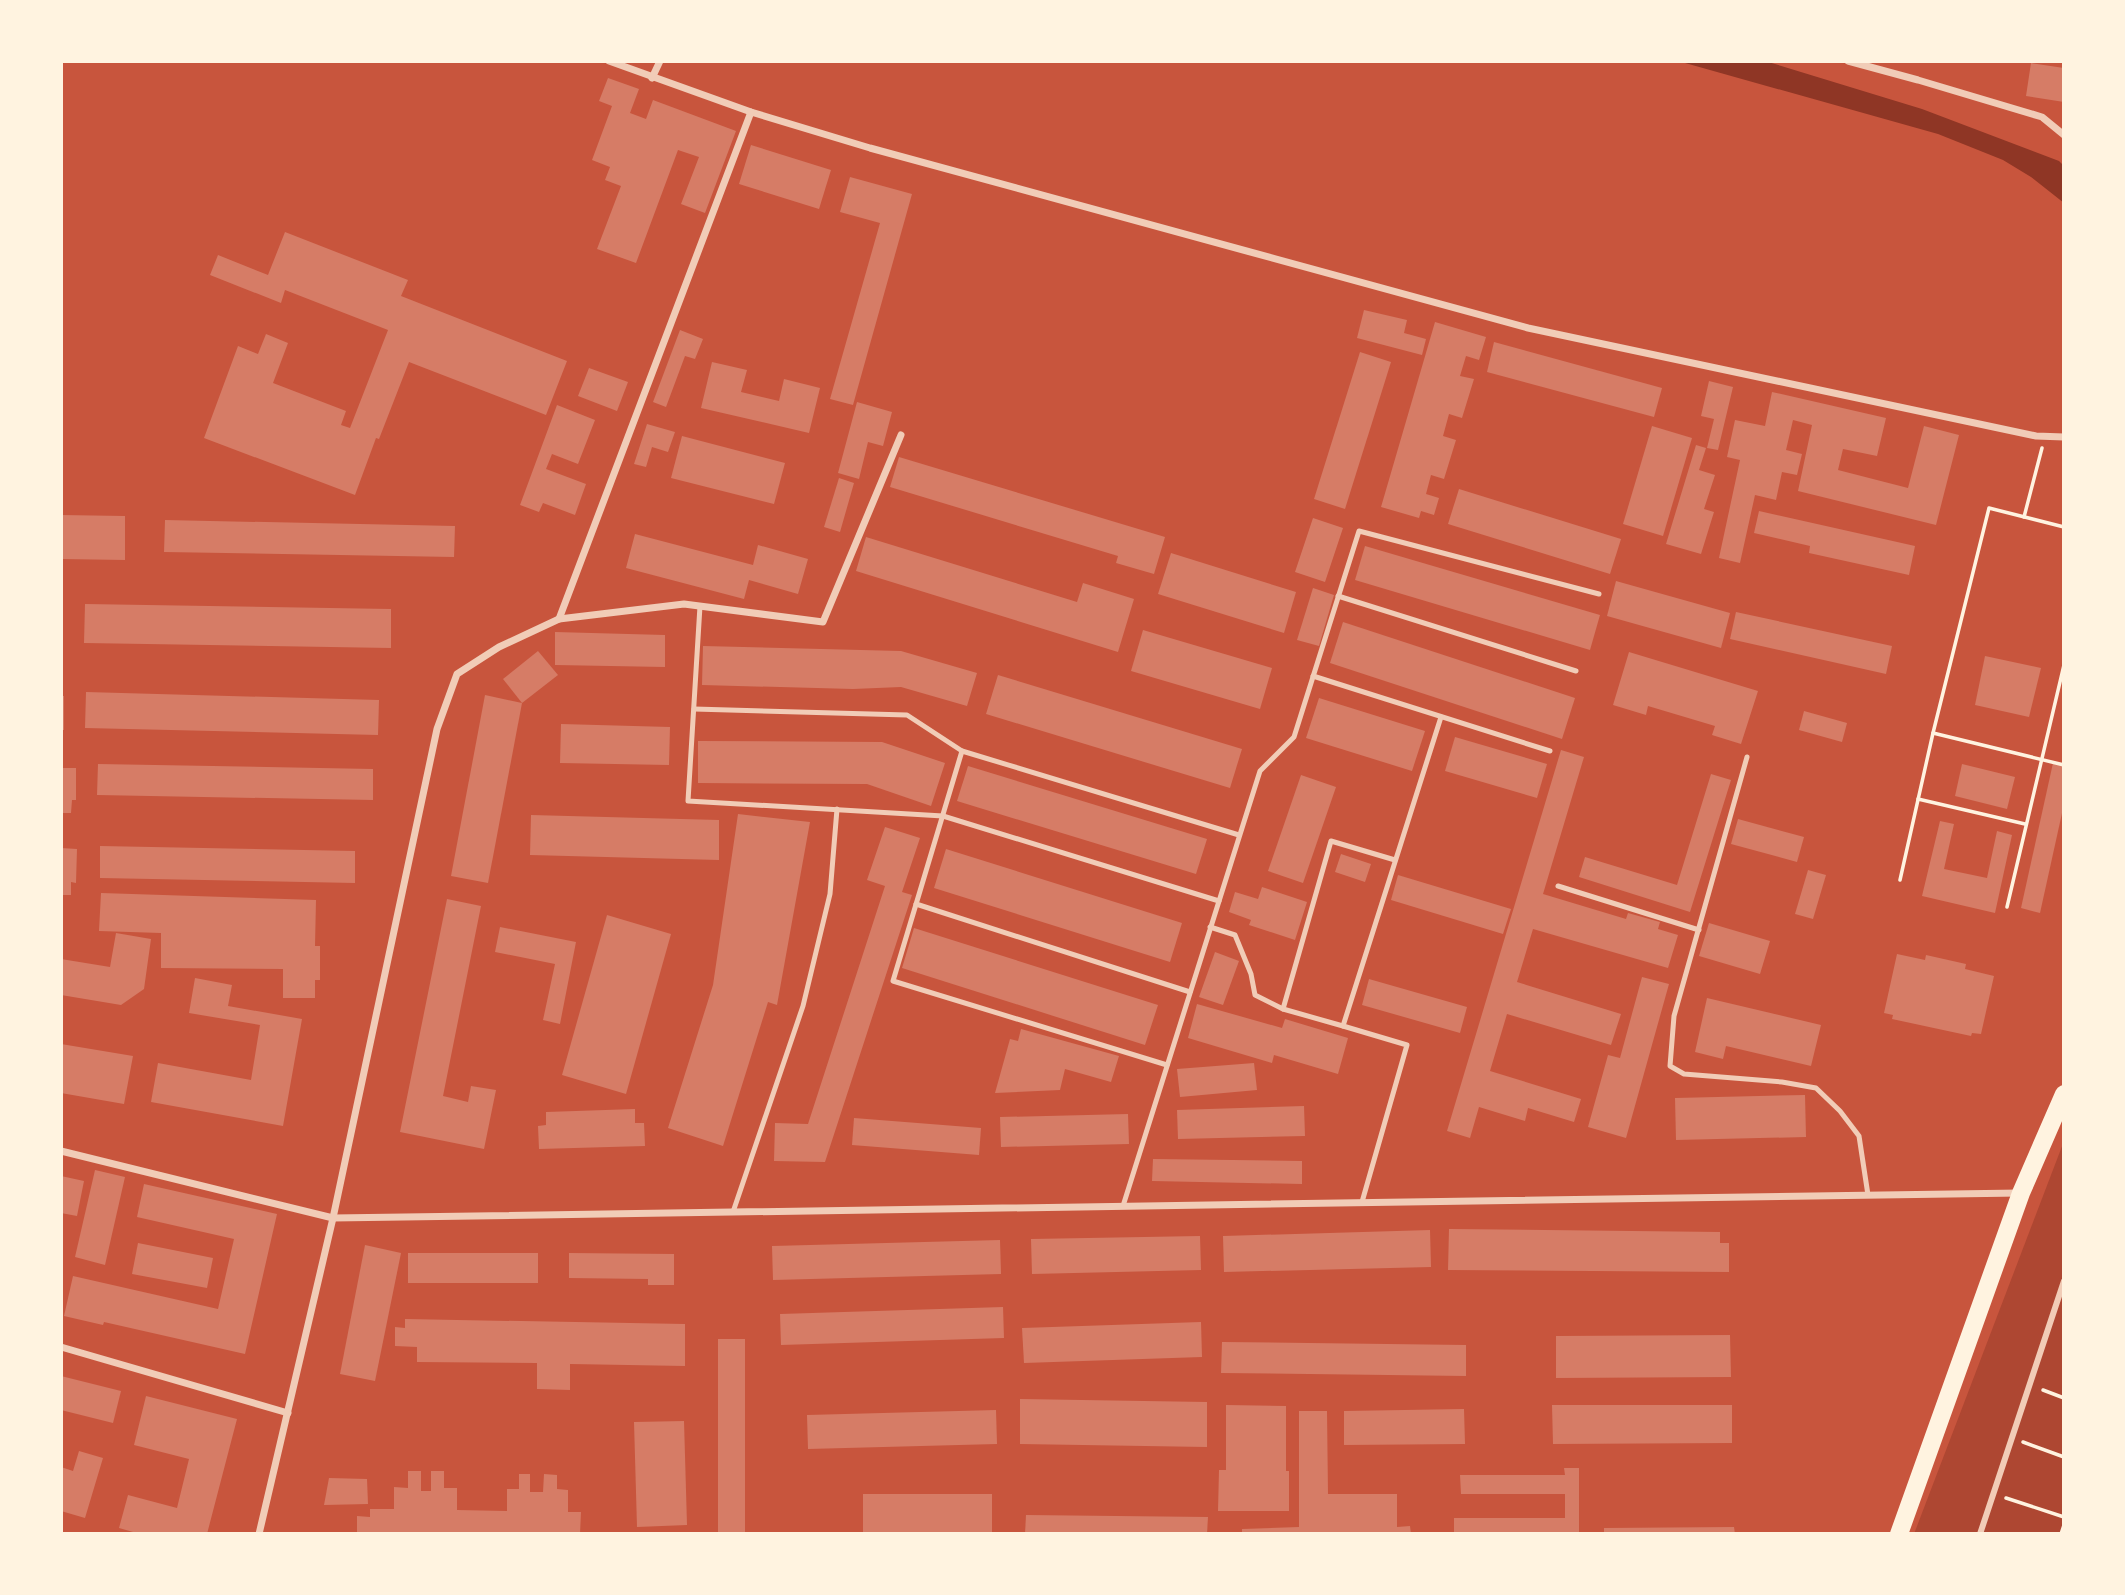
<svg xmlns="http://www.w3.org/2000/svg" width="2125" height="1595" font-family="Jost,sans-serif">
	<rect width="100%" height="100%" fill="#c8553d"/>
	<path fill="#ae4732" d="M2064,1141V1534H1914Z"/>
	<path fill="#8f3625" d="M1678,61H1765L1922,109L2059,161L2064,166V203L2031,177L2003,160L1938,134Z"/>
	<g fill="#d67c66">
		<path d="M2031,63L2064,68V102L2026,96Z"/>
		<path d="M608,78L639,89L630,113L646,119L653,100L736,131L705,213L681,204L699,157L678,150L636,263L597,249L621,186L605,180L610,167L592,160L612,106L599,101Z"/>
		<path d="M751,145L831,170L819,209L739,184Z"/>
		<path d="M850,177L912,194L853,405L830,399L880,223L840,212Z"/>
		<path d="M285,232L408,280L401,296L567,361L546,415L409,362L379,439L376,438L355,495L204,438L238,346L258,354L266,334L288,343L273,383L346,411L341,425L350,428L388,330L285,290L281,303L210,275L218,255L268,275Z"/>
		<path d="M1364,310L1407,320L1404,333L1426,339L1422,355L1357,338Z"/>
		<path d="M1435,322L1486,337L1479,360L1466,356L1460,376L1474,379L1462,418L1449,414L1443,436L1456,440L1444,479L1431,475L1426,494L1439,498L1434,515L1421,511L1419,518L1381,507Z"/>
		<path d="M680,330L703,339L695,359L685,356L666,407L653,402Z"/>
		<path d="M1494,342L1662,388L1654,417L1487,372Z"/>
		<path d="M1360,352L1391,362L1345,509L1314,499Z"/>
		<path d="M712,362L747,370L741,392L779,401L784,379L820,388L809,433L701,408Z"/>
		<path d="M589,368L628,382L617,411L578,396Z"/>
		<path d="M1709,381L1733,387L1718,450L1707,448L1714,419L1701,416Z"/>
		<path d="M1772,392L1886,418L1877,456L1843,449L1838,470L1908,488L1924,426L1959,435L1936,525L1798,491L1812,425L1793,420L1786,450L1802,454L1797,475L1782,472L1776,500L1755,495L1740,563L1719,558L1740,460L1727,457L1735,420L1765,426Z"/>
		<path d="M857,402L892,412L883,446L868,442L859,479L838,473Z"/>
		<path d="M557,405L595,420L578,464L552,454L546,469L586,484L575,515L543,503L539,512L520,505Z"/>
		<path d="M647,424L675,432L668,452L652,447L646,467L634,464Z"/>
		<path d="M1652,426L1692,438L1663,536L1623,524Z"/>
		<path d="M682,436L785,463L774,504L671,478Z"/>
		<path d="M1696,445L1706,448L1699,470L1715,475L1704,509L1714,512L1701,554L1666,544Z"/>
		<path d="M899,457L1165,537L1154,574L1116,563L1118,556L890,487Z"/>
		<path d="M839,478L854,483L840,532L824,527Z"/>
		<path d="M1459,489L1621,539L1610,574L1448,524Z"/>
		<path d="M1759,511L1915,546L1909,575L1809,553L1810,546L1754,533Z"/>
		<path d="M61,515L125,516V560L61,559Z"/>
		<path d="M1313,518L1343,528L1325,582L1295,572Z"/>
		<path d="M165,520L455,526L454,557L164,552Z"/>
		<path d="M635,534L753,565L758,545L808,559L798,594L749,580L744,599L626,568Z"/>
		<path d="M866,537L1077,602L1083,583L1134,599L1118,652L856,571Z"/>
		<path d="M1365,546L1600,615L1590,650L1355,580Z"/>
		<path d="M1171,553L1296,592L1284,633L1158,594Z"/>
		<path d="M1616,581L1730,613L1721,648L1607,616Z"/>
		<path d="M1313,588L1334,595L1319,646L1297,640Z"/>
		<path d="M85,604L391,609V648L84,643Z"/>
		<path d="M1736,612L1892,646L1886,674L1730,639Z"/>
		<path d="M1343,622L1575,698L1562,739L1330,663Z"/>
		<path d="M1143,630L1272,668L1260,709L1131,671Z"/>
		<path d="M555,632L665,635V667L555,665Z"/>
		<path d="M703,646L901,651L977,673L967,706L901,687L853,689L702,685Z"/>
		<path d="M538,651L558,675L522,703L503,679Z"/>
		<path d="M1629,652L1758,691L1741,744L1712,735L1715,726L1648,706L1646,715L1613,705Z"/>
		<path d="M1985,656L2041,668L2029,717L1975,705Z"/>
		<path d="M998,675L1242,749L1230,788L986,714Z"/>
		<path d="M86,692L379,700L378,735L85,728Z"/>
		<path d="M485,695L522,703L488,883L451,876Z"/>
		<rect x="61" y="696" width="3" height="34"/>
		<path d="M1319,698L1425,731L1412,771L1306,738Z"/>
		<path d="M1804,711L1847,723L1842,742L1799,730Z"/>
		<path d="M561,724L670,727L669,765L560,763Z"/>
		<path d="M1455,737L1547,764L1537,798L1445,771Z"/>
		<path d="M698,741L882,742L945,763L931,806L867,784L698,783Z"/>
		<path d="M1561,750L1584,757L1543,894L1626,919L1628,913L1660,922L1658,929L1678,935L1668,968L1533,929L1517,982L1621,1014L1611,1045L1507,1014L1490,1071L1581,1099L1574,1122L1528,1108L1525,1121L1479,1107L1470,1138L1447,1131Z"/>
		<path d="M2053,763L2064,766V804L2040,913L2021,908Z"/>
		<path d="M98,764L373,769V800L97,795Z"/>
		<path d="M1962,764L2015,777L2007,809L1955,796Z"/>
		<path d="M968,766L1207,839L1196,874L957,801Z"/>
		<path d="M61,768H76V800H72L71,813H61Z"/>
		<path d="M1711,774L1731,780L1690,912L1579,877L1585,857L1677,885Z"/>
		<path d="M1301,775L1336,787L1303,883L1268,871Z"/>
		<path d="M738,814L810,822L777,1005L768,1002L723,1146L668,1128L713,985Z"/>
		<path d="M531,815L719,820V860L530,855Z"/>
		<path d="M1738,819L1804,837L1797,862L1731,844Z"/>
		<path d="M1940,821L1954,824L1944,869L1987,878L1997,831L2012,835L1995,913L1922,896Z"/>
		<path d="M885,827L920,838L902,892L912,895L825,1162L774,1161L775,1123L808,1124L885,886L867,880Z"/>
		<path d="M100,846L355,851V883L100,878Z"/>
		<path d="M61,848L77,849L76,883L71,882V895H61Z"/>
		<path d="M946,849L1182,923L1170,962L934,888Z"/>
		<path d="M1341,854L1371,864L1365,882L1335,872Z"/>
		<path d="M1808,870L1826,875L1813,919L1795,914Z"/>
		<path d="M1398,875L1511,909L1503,934L1391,900Z"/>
		<path d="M1262,887L1307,902L1295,940L1249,925L1251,920L1229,912L1235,892L1258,899Z"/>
		<path d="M101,893L316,900L315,946H320V980H315V998H283V969L161,968V933L99,931Z"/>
		<path d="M447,899L481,906L443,1096L468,1102L471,1086L496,1090L484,1149L400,1132Z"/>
		<path d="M607,915L671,934L626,1094L562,1075Z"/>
		<path d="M1709,923L1770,941L1760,974L1699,956Z"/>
		<path d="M500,927L576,942L560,1024L543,1020L555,964L495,952Z"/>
		<path d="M914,928L1158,1005L1145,1045L902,968Z"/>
		<path d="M116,933L151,939L144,989L121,1005L61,995V959L110,967Z"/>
		<path d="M1215,952L1239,961L1223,1005L1199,997Z"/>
		<path d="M1897,954L1925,960L1926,955L1966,964L1965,969L1994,976L1981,1034L1972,1033L1971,1036L1892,1019L1893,1015L1884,1013Z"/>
		<path d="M1642,977L1669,984L1626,1138L1588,1127L1608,1055L1620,1058Z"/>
		<path d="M195,978L232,985L228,1006L302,1019L283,1126L151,1102L158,1063L251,1080L260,1025L189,1013Z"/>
		<path d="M1369,979L1467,1007L1460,1033L1362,1005Z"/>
		<path d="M1707,998L1821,1025L1811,1066L1726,1046L1723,1059L1695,1052Z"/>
		<path d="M1197,1004L1282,1028L1285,1019L1348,1038L1338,1074L1274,1055L1272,1063L1188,1038Z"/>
		<path d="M1021,1029L1119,1056L1111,1082L1065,1069L1060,1090L995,1093L1010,1039L1018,1041Z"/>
		<path d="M61,1044L133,1056L124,1104L61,1093Z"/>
		<path d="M1254,1063L1257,1090L1180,1097L1177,1069Z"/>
		<path d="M1805,1095L1806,1137L1676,1140L1675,1098Z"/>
		<path d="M1304,1106L1305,1136L1178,1139L1177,1110Z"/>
		<path d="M635,1109V1123H644L645,1146L539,1149L538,1126L546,1125V1112Z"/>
		<path d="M1128,1114L1129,1144L1001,1147L1000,1117Z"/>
		<path d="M854,1118L981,1128L979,1155L852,1145Z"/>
		<path d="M1153,1159L1302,1161V1184L1152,1181Z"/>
		<path d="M95,1170L125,1177L105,1265L75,1257Z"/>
		<path d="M61,1176L84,1181L77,1216L61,1213Z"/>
		<path d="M144,1184L277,1214L245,1354L104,1322L103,1325L64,1316L73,1276L218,1309L234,1239L137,1217Z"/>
		<path d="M1449,1229L1720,1232V1243H1729V1272L1448,1270Z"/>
		<path d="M1430,1230L1431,1267L1224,1272L1223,1236Z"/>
		<path d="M1200,1236L1201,1270L1032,1274L1031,1239Z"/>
		<path d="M1000,1240L1001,1274L773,1280L772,1246Z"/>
		<path d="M138,1243L213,1258L207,1288L132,1274Z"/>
		<path d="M365,1245L401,1253L375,1381L340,1374Z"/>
		<rect x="408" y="1253" width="130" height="30"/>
		<path d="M569,1253L674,1254V1285H648V1279L569,1278Z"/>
		<path d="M1003,1307L1004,1338L781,1345L780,1314Z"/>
		<path d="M405,1319L685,1324V1366L570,1364V1390L537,1389V1363L417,1362V1347L395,1346V1327L405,1328Z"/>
		<path d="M1201,1322L1202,1357L1024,1363L1022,1328Z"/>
		<path d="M1730,1335L1731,1377L1556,1378V1336Z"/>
		<rect x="718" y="1339" width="27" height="195"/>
		<path d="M1222,1342L1466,1345V1376L1221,1373Z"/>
		<path d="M61,1376L121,1391L113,1423L61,1410Z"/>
		<path d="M146,1396L237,1419L207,1534H140L119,1528L128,1495L177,1508L189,1459L134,1445Z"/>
		<path d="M1020,1399L1207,1402V1447L1020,1444Z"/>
		<path d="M1226,1405L1286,1406V1471H1289V1511H1218L1219,1470H1226Z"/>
		<path d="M1552,1405H1732V1443L1553,1444Z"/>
		<path d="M1464,1409L1465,1444L1344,1445V1411Z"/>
		<path d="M996,1410L997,1444L808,1449L807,1415Z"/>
		<path d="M1299,1411H1327L1328,1494H1397V1527L1410,1526L1411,1534H1242V1529L1299,1527Z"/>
		<path d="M684,1421L687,1525L637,1527L634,1422Z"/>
		<path d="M79,1451L103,1458L85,1518L61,1511V1467L73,1471Z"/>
		<path d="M1564,1468H1579V1534H1454V1518H1565V1494H1461L1460,1475H1565Z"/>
		<path d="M408,1471H421V1491H431V1471H444V1488H457V1510L507,1511V1489H519V1474H530V1492H543L544,1474L557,1475V1489L568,1490V1512H581L580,1534H357V1516L370,1517V1509H394V1487L408,1488Z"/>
		<path d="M329,1478L367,1479L368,1504L324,1505Z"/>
		<rect x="863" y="1494" width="129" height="40"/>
		<path d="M1026,1515L1208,1517L1207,1534H1025Z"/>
		<path d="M1734,1527L1735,1534H1604V1528Z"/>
	</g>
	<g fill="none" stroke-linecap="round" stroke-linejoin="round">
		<g stroke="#fff3e0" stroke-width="3.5">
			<path d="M2024,517L2042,448"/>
			<path d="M1933,733L2064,765"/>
			<path d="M1918,799L2025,824"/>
			<path d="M1900,880L1933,733L1989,508L2064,527"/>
			<path d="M2007,907L2064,665"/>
			<path d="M2043,1390L2064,1398"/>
			<path d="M2023,1442L2064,1457"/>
			<path d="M2006,1498L2064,1517"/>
			<path d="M2061,1534L2064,1525"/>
		</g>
		<g stroke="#f1ccb7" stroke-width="5">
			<path d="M1338,596L1576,671"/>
			<path d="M700,606L688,801L943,816L1219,901"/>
			<path d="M1313,676L1550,751"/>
			<path d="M694,709L907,715L962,751"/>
			<path d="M1747,757L1674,1016L1670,1066L1684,1074L1782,1082L1816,1088L1840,1111L1859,1136L1868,1195"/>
			<path d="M1558,886L1699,930"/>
			<path d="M916,904L1190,992"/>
			<path d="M1210,927L1235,935L1251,974L1255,995L1283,1009"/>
			<path d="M1343,1026L1283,1009L1331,841L1395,860"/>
			<path d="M1167,1065L893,981L962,751L1239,835"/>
			<path d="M1362,1202L1407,1045L1343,1026L1441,717"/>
			<path d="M1123,1206L1260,771L1294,737L1359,531L1599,594"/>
			<path d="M733,1212L803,1006L830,894L837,809"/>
		</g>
		<path stroke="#f1ccb7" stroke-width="6" d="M1980,1534L2064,1281"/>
		<g stroke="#f1ccb7" stroke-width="7">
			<path d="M609,61L751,112L870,148L1528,328L2036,436L2064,437"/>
			<path d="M1848,61L1918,80L2042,117L2064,135"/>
			<path d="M652,78L660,61"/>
			<path d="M559,619L684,604L823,622L901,435"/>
			<path d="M61,1151L333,1218L2020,1193"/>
			<path d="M61,1347L288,1413"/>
			<path d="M259,1534L333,1218L437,729L457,674L499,647L559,619L751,112"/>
		</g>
		<path stroke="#fff3e0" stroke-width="18" d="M1899,1534L2021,1193L2064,1094"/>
	</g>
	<rect width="2125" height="1595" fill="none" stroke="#fff3e0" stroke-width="126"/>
</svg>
